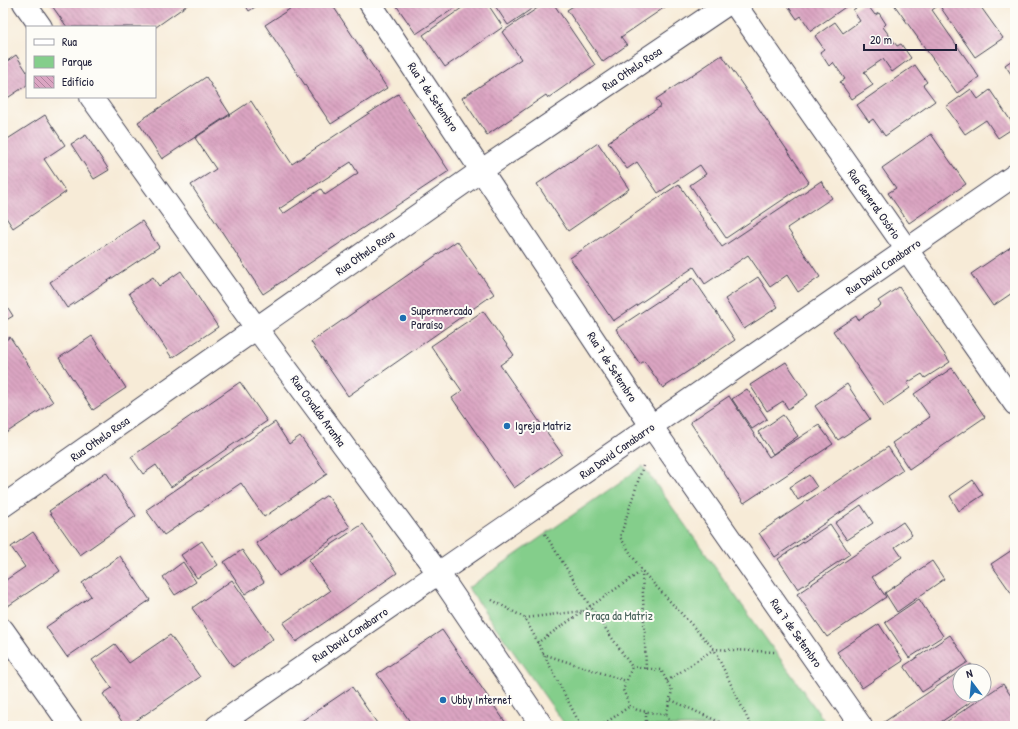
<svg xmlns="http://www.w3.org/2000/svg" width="1018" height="729" font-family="'Patrick Hand',sans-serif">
	<defs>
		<pattern id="building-back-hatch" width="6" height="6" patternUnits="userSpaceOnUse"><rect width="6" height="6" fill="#dba5c2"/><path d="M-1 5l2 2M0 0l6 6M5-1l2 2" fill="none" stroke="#b1869f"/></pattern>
	</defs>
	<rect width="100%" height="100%" fill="#fdfcf7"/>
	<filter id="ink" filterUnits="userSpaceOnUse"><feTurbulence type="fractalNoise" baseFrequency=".025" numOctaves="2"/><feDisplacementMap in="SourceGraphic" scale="8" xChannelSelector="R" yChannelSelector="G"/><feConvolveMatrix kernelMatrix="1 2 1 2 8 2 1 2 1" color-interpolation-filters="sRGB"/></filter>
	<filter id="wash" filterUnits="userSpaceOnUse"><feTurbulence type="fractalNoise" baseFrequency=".012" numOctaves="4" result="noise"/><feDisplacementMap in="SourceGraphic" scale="16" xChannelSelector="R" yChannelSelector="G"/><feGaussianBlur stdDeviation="0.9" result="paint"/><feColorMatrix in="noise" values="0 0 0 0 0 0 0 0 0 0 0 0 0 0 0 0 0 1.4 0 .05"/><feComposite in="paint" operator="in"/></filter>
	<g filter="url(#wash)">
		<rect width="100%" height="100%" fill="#f7ebd7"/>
		<path fill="#84ce8b" stroke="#537863" d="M643,466L828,726H566L468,588Z"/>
		<g id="blocks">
			<g fill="url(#building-back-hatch)" fill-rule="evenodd">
				<path d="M50,3H190L156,27H67Z"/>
				<path d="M244,3H261L249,11Z"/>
				<path d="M299,3H331L387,88L331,124L265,25Z"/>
				<path d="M398,3H462L416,34L396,5Z"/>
				<path d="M469,3H487L503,27L445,67L423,35Z"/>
				<path d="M493,3H540L508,25Z"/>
				<path d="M545,3H553L595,65L548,98L546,95L487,135L462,98L521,59L502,32Z"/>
				<path d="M578,3H671L621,37L627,45L603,62L567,10Z"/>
				<path d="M786,3H851L811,31L801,16L797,19Z"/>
				<path d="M863,3H866L875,15L879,13L886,24L883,27L897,46L901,44L911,58L892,72L883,59L864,72L873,85L852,99L840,82L845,79L833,62L829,66L820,52L824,49L815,36L835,22L843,33L860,21L853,10Z"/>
				<path d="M893,3H942L932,10L979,77L957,93Z"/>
				<path d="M947,3H978L1003,38L975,57L941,8Z"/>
				<path d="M16,55L27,72V85L3,101V64Z"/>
				<path d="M722,55L809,182L726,238L690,185L706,174L700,165L658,193L637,162L627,169L608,142L661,106L656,99Z"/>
				<path d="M1015,58V80L1005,65Z"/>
				<path d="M915,65L927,82L923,85L935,101L885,136L873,119L869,122L857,105Z"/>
				<path d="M206,77L230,114L162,159L138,122Z"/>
				<path d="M971,89L978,99L990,90L1015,127L998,138L986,120L965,134L946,107Z"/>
				<path d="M398,94L449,171L263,294L191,185L216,169L195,138L251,101L292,164ZM351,162L358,173L325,195L321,189L283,214L279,209Z"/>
				<path d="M45,115L65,145L44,159L66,192L13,228L3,213V142Z"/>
				<path d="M931,134L966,184L909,223L888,193L896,188L882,168Z"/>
				<path d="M86,135L109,170L94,179L71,144Z"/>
				<path d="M598,143L629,189L568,231L537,184Z"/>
				<path d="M821,181L832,198L787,228L820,277L798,292L787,275L770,287L748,255L705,284L694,267L613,321L570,258L679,184L722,247Z"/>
				<path d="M142,221L159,247L67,308L50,282Z"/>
				<path d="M457,241L494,294L348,396L311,342Z"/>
				<path d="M1015,244V291L993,306L971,274Z"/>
				<path d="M181,271L218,327L172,358L129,293L153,277L159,286Z"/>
				<path d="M758,277L778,307L744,329L725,299Z"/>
				<path d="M693,278L735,340L663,388L644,361L640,364L616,329Z"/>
				<path d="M899,287L950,362L925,378L922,374L907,383L910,388L884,406L833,331L856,316L858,320L881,305L878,301Z"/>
				<path d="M3,300L13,316L3,322Z"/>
				<path d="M483,311L514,355L500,365L562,454L514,488L452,398L462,391L431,346Z"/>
				<path d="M92,336L126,388L93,410L59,358Z"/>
				<path d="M10,337L53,402L3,435V342Z"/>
				<path d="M786,362L808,395L788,409L783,401L767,411L750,385Z"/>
				<path d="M952,368L985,417L909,469L892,443L930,417L914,394Z"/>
				<path d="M240,382L267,421L171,487L156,465L143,474L131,457Z"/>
				<path d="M847,384L870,419L838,440L815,406Z"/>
				<path d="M747,389L767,419L752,429L732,399Z"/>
				<path d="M729,396L769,457L819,425L833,444L744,503L690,422Z"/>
				<path d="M783,415L798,436L773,454L758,432Z"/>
				<path d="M275,422L289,444L300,436L327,474L264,517L241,483L164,535L146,510Z"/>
				<path d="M888,447L903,470L775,557L759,533Z"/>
				<path d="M106,472L136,516L80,555L49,511Z"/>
				<path d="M809,475L817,487L798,500L790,487Z"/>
				<path d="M973,480L983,495L959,511L950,496Z"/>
				<path d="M327,495L350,527L279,576L256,543Z"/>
				<path d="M861,505L873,523L847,540L835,523Z"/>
				<path d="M903,522L912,535L895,547L902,557L872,577L886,597L827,637L797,594Z"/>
				<path d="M363,524L397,573L296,642L283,623L330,591L308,560Z"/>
				<path d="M830,524L850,554L798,589L778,559Z"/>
				<path d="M33,532L60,571L8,606L3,599V582L25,567L11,547Z"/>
				<path d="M202,541L218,565L197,578L181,555Z"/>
				<path d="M1015,548V597H1014L991,564Z"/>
				<path d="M242,550L264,582L245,594L224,562Z"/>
				<path d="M120,556L150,600L67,657L46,627L91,596L82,583Z"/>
				<path d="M932,561L944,579L897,612L885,593Z"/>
				<path d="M183,562L196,582L175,595L163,577Z"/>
				<path d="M232,580L273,639L233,667L192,608Z"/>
				<path d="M919,599L943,636L909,658L885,622Z"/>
				<path d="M879,624L903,661L862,688L837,652Z"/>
				<path d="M442,630L508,726H413L377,674Z"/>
				<path d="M170,635L200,677L128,726H125L103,694L112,688L92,660L115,644L129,663Z"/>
				<path d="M950,635L968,662L922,692L904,666Z"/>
				<path d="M971,664L976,671H960V695H981L935,726H883L881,724Z"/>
				<path d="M1003,684L1015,702V726H940Z"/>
				<path d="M352,687L379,726H294Z"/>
				<path d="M3,717L10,726H3Z"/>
			</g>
		</g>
	</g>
	<g filter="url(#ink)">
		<use href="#blocks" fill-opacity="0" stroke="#424052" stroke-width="1"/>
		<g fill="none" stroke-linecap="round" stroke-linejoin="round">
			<defs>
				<g id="street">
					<path d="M24,3L41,27"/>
					<path d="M370,3L652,427L861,726"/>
					<path d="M734,3L1015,404"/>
					<path d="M91,97L257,329L439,574L542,726"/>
					<path d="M3,506L482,170L729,3"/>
					<path d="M3,630L71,726"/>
					<path d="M217,726L1015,175"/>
				</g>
			</defs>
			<use href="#street" stroke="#424052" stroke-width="24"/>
			<g stroke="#424052" stroke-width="2.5" stroke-dasharray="1 3" stroke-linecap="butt">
				<path d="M643,466L620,537L642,571L646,669"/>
				<path d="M545,534L590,606L632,667L623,690L630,706L637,710L666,715L672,691L661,670L632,667"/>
				<path d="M492,600L525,618L581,726"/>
				<path d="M525,618L582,611"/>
				<path d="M537,643L642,571L714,649L751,726"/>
				<path d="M543,654L626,681"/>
				<path d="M667,681L714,649L775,652"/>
				<path d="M671,700L728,726"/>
				<path d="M646,712V726"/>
				<path d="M666,715L673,726"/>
				<path d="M601,726L630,706"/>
			</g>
			<use href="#street" stroke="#fff" stroke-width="22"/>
		</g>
	</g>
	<g fill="#1f6fb2" stroke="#fdfcf7" stroke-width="1.5">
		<circle cx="403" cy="318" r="4"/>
		<circle cx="507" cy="426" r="4"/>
		<circle cx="443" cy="700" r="4"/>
	</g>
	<g text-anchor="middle" stroke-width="4" stroke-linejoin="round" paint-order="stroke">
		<g font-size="12" fill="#22223b" stroke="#fdfcf7">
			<text transform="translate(632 69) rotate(-34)" y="4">Rua Othelo Rosa</text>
			<text transform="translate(433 97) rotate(56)" y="4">Rua 7 de Setembro</text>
			<text transform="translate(874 204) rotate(55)" y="4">Rua General Osório</text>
			<text transform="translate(365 253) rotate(-35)" y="4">Rua Othelo Rosa</text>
			<text transform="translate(883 267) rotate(-35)" y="4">Rua David Canabarro</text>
			<text transform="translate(612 367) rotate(57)" y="4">Rua 7 de Setembro</text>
			<text transform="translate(318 411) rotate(54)" y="4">Rua Osvaldo Aranha</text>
			<text transform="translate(100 439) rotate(-35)" y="4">Rua Othelo Rosa</text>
			<text transform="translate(617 451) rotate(-35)" y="4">Rua David Canabarro</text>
			<text transform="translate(796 633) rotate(55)" y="4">Rua 7 de Setembro</text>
			<text transform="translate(350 635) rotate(-34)" y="4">Rua David Canabarro</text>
		</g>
		<g font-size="12" fill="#22223b" stroke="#fdfcf7" text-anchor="start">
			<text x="411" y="315">Supermercado<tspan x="411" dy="14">Paraíso</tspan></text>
			<text x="515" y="430">Igreja Matriz</text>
			<text x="451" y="704">Ubby Internet</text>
		</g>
		<g font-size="12" fill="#445e57" stroke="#fdfcf7">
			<text x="619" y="620">Praça da Matriz</text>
		</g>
	</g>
	<rect width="1018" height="729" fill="none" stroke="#fdfcf7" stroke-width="16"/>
	<rect x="26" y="26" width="130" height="72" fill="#fdfcf7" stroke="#a5a5ac"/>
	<rect x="34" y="39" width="20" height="6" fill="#ffffff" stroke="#a5a5ac"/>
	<text x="62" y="46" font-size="12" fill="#22223b">Rua</text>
	<rect x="34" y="56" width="20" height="12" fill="#84ce8b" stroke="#a5a5ac"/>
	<text x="62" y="66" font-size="12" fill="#22223b">Parque</text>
	<rect x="34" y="76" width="20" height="12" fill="url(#building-back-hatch)" stroke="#a5a5ac"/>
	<text x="62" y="86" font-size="12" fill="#22223b">Edifício</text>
	<g transform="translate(972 683) rotate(344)"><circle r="19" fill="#fdfcf7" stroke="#a5a5ac"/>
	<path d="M0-3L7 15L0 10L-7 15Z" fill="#1f6fb2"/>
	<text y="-6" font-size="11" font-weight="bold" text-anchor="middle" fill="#22223b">N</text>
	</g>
	<path d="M864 44v6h92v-6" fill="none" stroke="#22223b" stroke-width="2"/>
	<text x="870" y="44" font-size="12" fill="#22223b" stroke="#fdfcf7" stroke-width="3" paint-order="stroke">20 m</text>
</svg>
